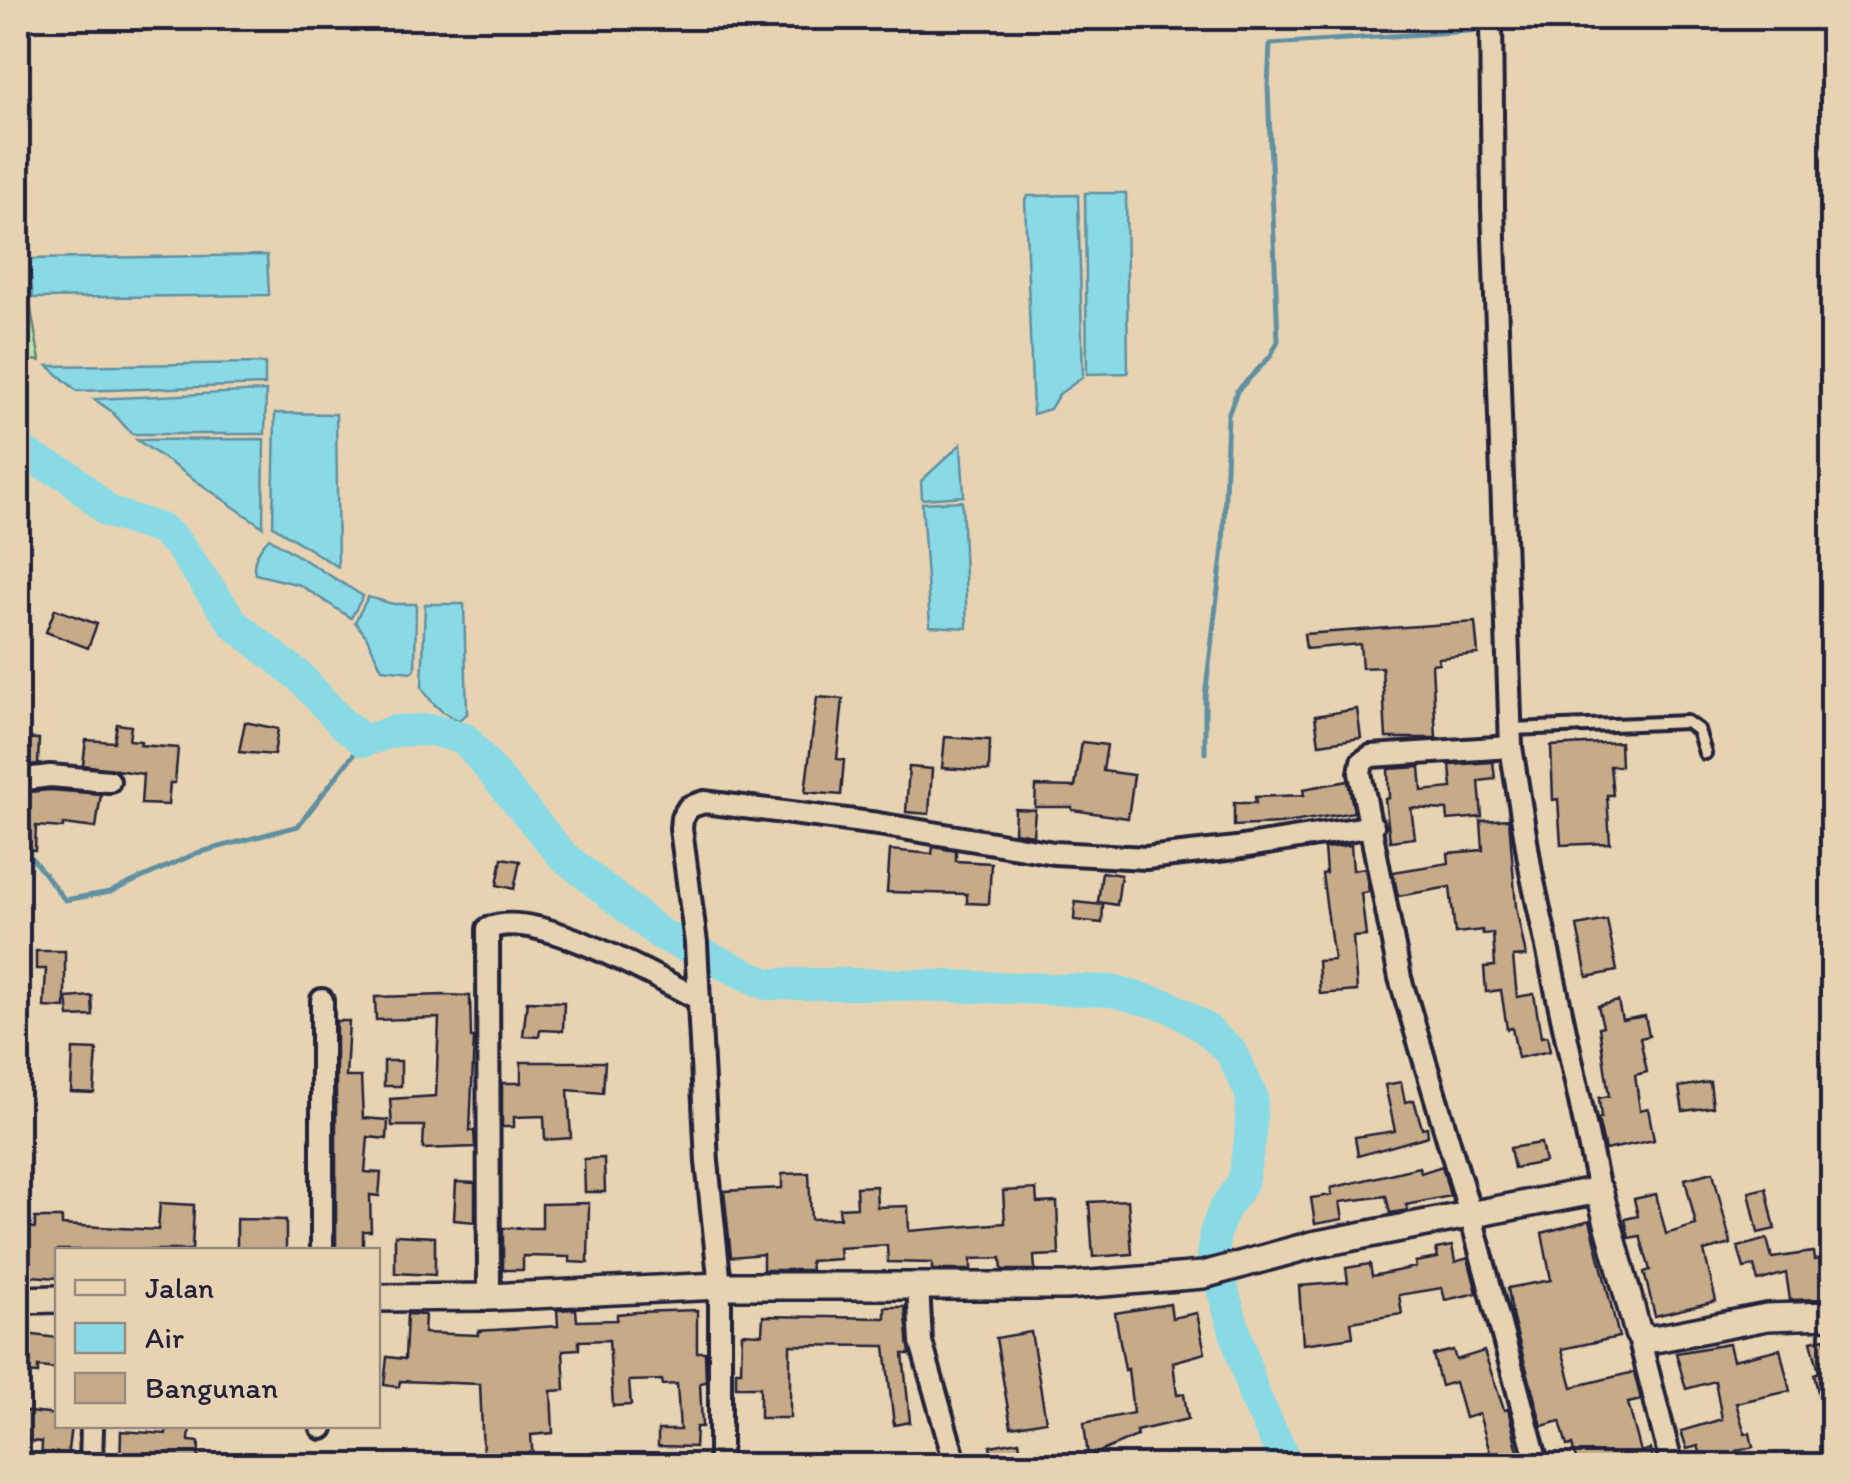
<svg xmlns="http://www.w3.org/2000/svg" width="1850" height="1483" font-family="Itim,sans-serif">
	<rect width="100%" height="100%" fill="#e7d3b1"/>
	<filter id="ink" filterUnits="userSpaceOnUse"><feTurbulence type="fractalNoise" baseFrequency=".01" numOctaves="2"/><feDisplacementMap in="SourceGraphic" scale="20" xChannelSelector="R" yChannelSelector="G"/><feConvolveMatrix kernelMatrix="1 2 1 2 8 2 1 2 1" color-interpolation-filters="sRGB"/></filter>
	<g filter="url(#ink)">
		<path fill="#b0e8ac" stroke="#698574" stroke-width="2.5" d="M18,235L40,361L18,358Z"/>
		<g fill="#8adae6" stroke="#6090a2" stroke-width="2.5">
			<path d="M1085,193H1126L1128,373L1087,374Z"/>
			<path d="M1078,195L1083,377L1059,394L1050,409L1033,414L1025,200L1028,196Z"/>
			<path d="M267,255L269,295L33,298L29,259Z"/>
			<path d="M265,363V385L77,391L48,366Z"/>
			<path d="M266,391L265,434H132L111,411L94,399Z"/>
			<path d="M275,413L336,414L338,567L273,526Z"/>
			<path d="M264,439L263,527L137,440Z"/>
			<path d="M961,444L964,496L922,499L921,481Z"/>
			<path d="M962,501L967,628L930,626L922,503Z"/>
			<path d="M269,538L363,596L351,618L300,585L255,574C251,560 260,548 269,538Z"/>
			<path d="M368,597L393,604H416L415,668L412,672L382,669L366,636L355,622Z"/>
			<path d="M425,604H464L467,714L459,720C444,716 429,701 422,687Z"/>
		</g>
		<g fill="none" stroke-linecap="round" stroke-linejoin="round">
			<g stroke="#6090a2" stroke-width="5">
				<path d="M1205,753V697L1223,548L1228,415L1237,391L1270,357L1278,341L1268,87L1270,44L1484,30"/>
				<path d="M18,858L30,856L65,900L110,892L197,853L298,826L364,741"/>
			</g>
			<path stroke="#8adae6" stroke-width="32" d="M18,448L37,461L69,476L109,512L163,530L177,543L235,625L299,676L341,722L364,741L395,731L432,730L465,739L562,855L660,934L766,984H876L1112,991L1169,1006L1206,1029L1231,1052L1252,1096L1250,1141L1242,1183L1224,1210L1215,1232L1213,1258L1254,1395L1288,1466"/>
		</g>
		<g fill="#c7aa87" stroke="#22223b" stroke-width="2.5">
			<path d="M55,609L97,624L88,648L46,632Z"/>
			<path d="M1475,622L1478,654L1438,658L1439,663L1432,664L1436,738H1386L1382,667L1362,668L1360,644L1306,649L1304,634Z"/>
			<path d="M817,697L843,699L837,759L844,760L841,795L805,792Z"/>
			<path d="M1357,709L1361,738L1319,744L1315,716Z"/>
			<path d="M245,722L278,729L274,755L239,752Z"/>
			<path d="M117,724L131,726L129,740L141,741L140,745L178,748L175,783H170L168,805L141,804L143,774L83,765L86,740L114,742Z"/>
			<path d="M945,737L990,740L989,771L942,768Z"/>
			<path d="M18,738L39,739L38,764L18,766Z"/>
			<path d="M1082,742L1107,745L1103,771L1134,775L1128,818L1072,810V807H1035L1036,786L1075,787Z"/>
			<path d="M1620,742L1621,766H1610L1613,795H1607L1610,843L1561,845L1558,799L1553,800L1551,746Z"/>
			<path d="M1493,762L1495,779L1479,781L1482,817L1448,820L1447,810L1411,808L1415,838L1390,841L1385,799L1389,798L1388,769L1420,767L1422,791L1452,788L1450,765Z"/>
			<path d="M909,767L932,769L929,814L906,812Z"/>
			<path d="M1348,781L1354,812L1280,824L1234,826V803H1256L1255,797L1304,795L1303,789Z"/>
			<path d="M50,790L101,794L96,828L63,824V828L36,826L35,850H18V793Z"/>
			<path d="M1015,809L1035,810L1033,835L1014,832Z"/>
			<path d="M1509,819L1516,907L1526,956L1513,957L1517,997L1534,994L1541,1037L1547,1036L1550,1051L1518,1058L1512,1028L1507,1029L1501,990L1486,992L1484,967L1495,966L1493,933L1483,934L1482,930L1455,933L1450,887L1398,896L1393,872L1449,863L1448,853L1483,850L1481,821Z"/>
			<path d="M1351,845L1353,870L1365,868L1369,892L1361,893L1366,936L1353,937L1357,991L1320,994L1318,961L1334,960L1322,874L1326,873L1324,848Z"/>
			<path d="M933,847L956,851V861L991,863L989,904L967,903V894L887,892L890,850L932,854Z"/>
			<path d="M502,858L520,861L514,889L497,885Z"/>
			<path d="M1102,872L1121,875L1117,905L1098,902Z"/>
			<path d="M1075,902L1103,905L1102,923L1074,920Z"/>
			<path d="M1607,920L1617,971L1587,977L1577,926Z"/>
			<path d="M36,951H65V1008L44,1007L46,969H36Z"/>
			<path d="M445,995L470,996L471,1038H474L470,1131H474L475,1147L423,1149L424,1126H392L390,1099L436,1096L439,1018L376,1020L375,997Z"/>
			<path d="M92,996L93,1016L69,1017L67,998Z"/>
			<path d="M527,1001L564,1002L563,1031L540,1030L539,1037L523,1036Z"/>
			<path d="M1618,1001L1622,1020L1645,1016L1649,1036L1640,1038L1647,1072L1635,1075L1640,1110L1648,1108L1654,1140L1605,1150L1598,1119L1601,1118L1599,1098L1609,1096L1599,1027L1603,1026L1598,1006Z"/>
			<path d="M336,1021H349L346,1077H361L363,1118L388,1120L387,1139L368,1137L365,1172L381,1173L379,1196L370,1195L371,1231H363V1250H336Z"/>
			<path d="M73,1049L97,1050L94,1093L71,1092Z"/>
			<rect x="384" y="1061" width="17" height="25"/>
			<path d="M521,1062H605L603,1093L568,1090L571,1138L545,1140L544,1116L514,1117V1127H502V1083H521Z"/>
			<path d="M1401,1082L1405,1102L1414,1100L1422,1128L1427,1127L1428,1136L1358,1156L1355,1137L1395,1131L1385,1085Z"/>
			<path d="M1710,1082L1713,1107L1683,1111L1679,1087Z"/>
			<path d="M1541,1143L1545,1162L1514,1168L1510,1148Z"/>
			<path d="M604,1158L605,1192H585L584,1159Z"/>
			<path d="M1442,1166L1450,1196L1406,1205L1408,1210L1390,1213L1386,1196L1340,1202L1343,1219L1315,1224L1311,1198L1332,1195L1331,1188L1419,1167L1421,1173Z"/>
			<path d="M1713,1172L1731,1244L1704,1251L1716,1301L1655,1316L1644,1272L1650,1270L1640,1236L1629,1238L1625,1219L1638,1216L1634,1199L1656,1194L1666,1234L1696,1225L1685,1179Z"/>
			<path d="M809,1173L811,1219L840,1218L839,1208L857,1207L856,1187L876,1186L877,1207L908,1206L909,1231L1005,1223L1003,1191L1036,1189L1037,1203L1057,1202L1059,1255L1034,1256L1035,1270H1002L1001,1258L971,1259V1270H932V1263L888,1262L887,1245L839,1248L840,1259L810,1261L811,1270H763V1254L731,1257L724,1191L782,1188V1174Z"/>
			<path d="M456,1182L475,1183V1222L454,1220Z"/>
			<path d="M1766,1188L1775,1229L1758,1233L1749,1192Z"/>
			<path d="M1128,1200L1132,1254L1093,1257L1089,1202Z"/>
			<path d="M160,1203L194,1205L192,1250H58L57,1278L18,1275V1227L35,1228V1218H62V1225L158,1230Z"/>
			<path d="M589,1203L588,1263L570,1262V1257L523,1256V1270H503V1228H542V1204Z"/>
			<path d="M237,1219L286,1220V1250H237Z"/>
			<path d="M1590,1220L1619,1337L1562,1349L1572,1387L1634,1372L1641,1400L1628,1403L1641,1452L1650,1449L1655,1466H1578L1572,1445L1567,1446L1560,1421L1542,1426L1513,1319L1508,1288L1551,1280L1542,1233Z"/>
			<path d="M395,1235L435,1237V1275L395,1273Z"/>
			<path d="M1767,1239L1772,1258L1813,1252L1814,1260L1828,1257L1832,1294L1820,1299L1790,1300L1786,1273L1758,1281L1754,1266L1744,1268L1738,1247Z"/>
			<path d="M1452,1246L1455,1262L1468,1258L1477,1293L1445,1300L1442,1288L1399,1295L1402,1314L1351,1322L1353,1337L1303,1344L1299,1286L1348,1282L1346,1268L1370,1264L1372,1276L1416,1267L1415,1262L1438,1258L1436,1249Z"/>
			<path d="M1170,1304L1172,1318L1197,1313L1205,1353L1173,1362L1177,1395L1184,1394L1188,1419L1136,1431L1137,1436L1088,1457L1084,1423L1133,1413L1128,1369L1125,1370L1115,1313Z"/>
			<path d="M885,1307H905L910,1354H903L910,1422L894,1425L885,1346L790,1345V1418H760V1387H736V1371H741L742,1333L762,1334L763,1316L885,1318Z"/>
			<path d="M576,1309L577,1321L617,1320V1314L637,1312L697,1310V1352H705L706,1382L700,1383L702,1427H696L695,1447L658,1446V1430H680L677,1384L663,1385L662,1380L629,1381L631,1405L613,1406L609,1340L579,1341V1349L563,1350L565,1390L551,1391L553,1433L531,1435L533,1460H525V1466H497V1453H483L480,1384L400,1381L399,1387L384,1385L387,1357L405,1359L407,1314L425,1315L424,1333L478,1335V1331L558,1326L557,1310Z"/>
			<path d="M1031,1332L1046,1421L1011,1427L996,1338Z"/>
			<path d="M18,1333L58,1338V1369L38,1367V1374L18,1373Z"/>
			<path d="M1825,1338L1829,1353L1832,1352V1402L1828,1403L1826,1396L1819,1397L1814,1374L1819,1372L1811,1341Z"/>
			<path d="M1729,1344L1733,1360L1780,1349L1790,1391L1736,1403L1745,1434L1750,1433L1753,1447L1737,1451L1741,1466H1705L1698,1446L1687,1449L1681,1431L1722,1419L1715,1381L1686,1389L1676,1353Z"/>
			<path d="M1453,1350L1456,1360L1484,1351L1504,1410L1508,1409L1520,1461L1494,1466L1479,1414L1465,1418L1455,1382L1441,1386L1433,1355Z"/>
			<path d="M18,1411L58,1415V1426H71L66,1466H41L42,1442L18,1440Z"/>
			<path d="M167,1426H190L189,1441L199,1442L198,1466H120L121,1431L166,1434Z"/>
			<path d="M1019,1441L1023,1466H993L990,1446Z"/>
		</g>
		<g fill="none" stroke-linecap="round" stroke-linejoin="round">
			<defs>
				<path id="service" d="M1511,729L1687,722L1698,730L1705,753"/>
				<g id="minor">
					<path d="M1491,18L1493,207L1511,747L1531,872L1599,1190"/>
					<path d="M1511,747L1371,756L1362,762L1360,773L1400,978L1470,1213L1538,1466"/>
					<path d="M18,780L50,776L109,781"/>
					<path d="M322,1000V1250"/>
					<path d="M918,1285L921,1342L956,1466"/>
					<path d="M489,1297L488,929C533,906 654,977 699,999"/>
					<path d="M1638,1333L1672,1466"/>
					<path d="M322,1426V1428"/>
					<path d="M91,1466L92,1426"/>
					<path d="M720,1466V1286L707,1162L696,943L681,829L682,818L689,807L704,802L878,824L1054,853L1146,858L1236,848L1373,826"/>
				</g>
				<g id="tertiary">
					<path d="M378,1298L489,1297L720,1286H1066L1203,1275L1312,1245L1599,1190L1638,1333L1650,1339L1660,1338L1767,1317L1832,1315"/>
					<path d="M18,1300L58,1299"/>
				</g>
			</defs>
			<use href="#service" stroke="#22223b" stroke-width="18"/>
			<use href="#minor" stroke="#22223b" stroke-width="28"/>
			<use href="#tertiary" stroke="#22223b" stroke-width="32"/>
			<use href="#service" stroke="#e7d3b1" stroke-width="10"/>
			<use href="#minor" stroke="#e7d3b1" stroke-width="20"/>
			<use href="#tertiary" stroke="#e7d3b1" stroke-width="25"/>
		</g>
	</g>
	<rect width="1850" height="1483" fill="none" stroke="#e7d3b1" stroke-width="60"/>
	<rect x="30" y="30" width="1790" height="1423" fill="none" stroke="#22223b" stroke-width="4" filter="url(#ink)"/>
	<rect x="55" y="1248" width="325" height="180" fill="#e7d3b1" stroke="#988c82" stroke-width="2.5"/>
	<rect x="75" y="1280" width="50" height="15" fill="#e7d3b1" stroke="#988c82" stroke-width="2.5"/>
	<text x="145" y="1298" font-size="30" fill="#22223b">Jalan</text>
	<rect x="75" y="1323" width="50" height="30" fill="#8adae6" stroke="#988c82" stroke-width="2.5"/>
	<text x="145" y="1348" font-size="30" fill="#22223b">Air</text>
	<rect x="75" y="1373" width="50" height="30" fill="#c7aa87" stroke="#988c82" stroke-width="2.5"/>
	<text x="145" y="1398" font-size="30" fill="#22223b">Bangunan</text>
</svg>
